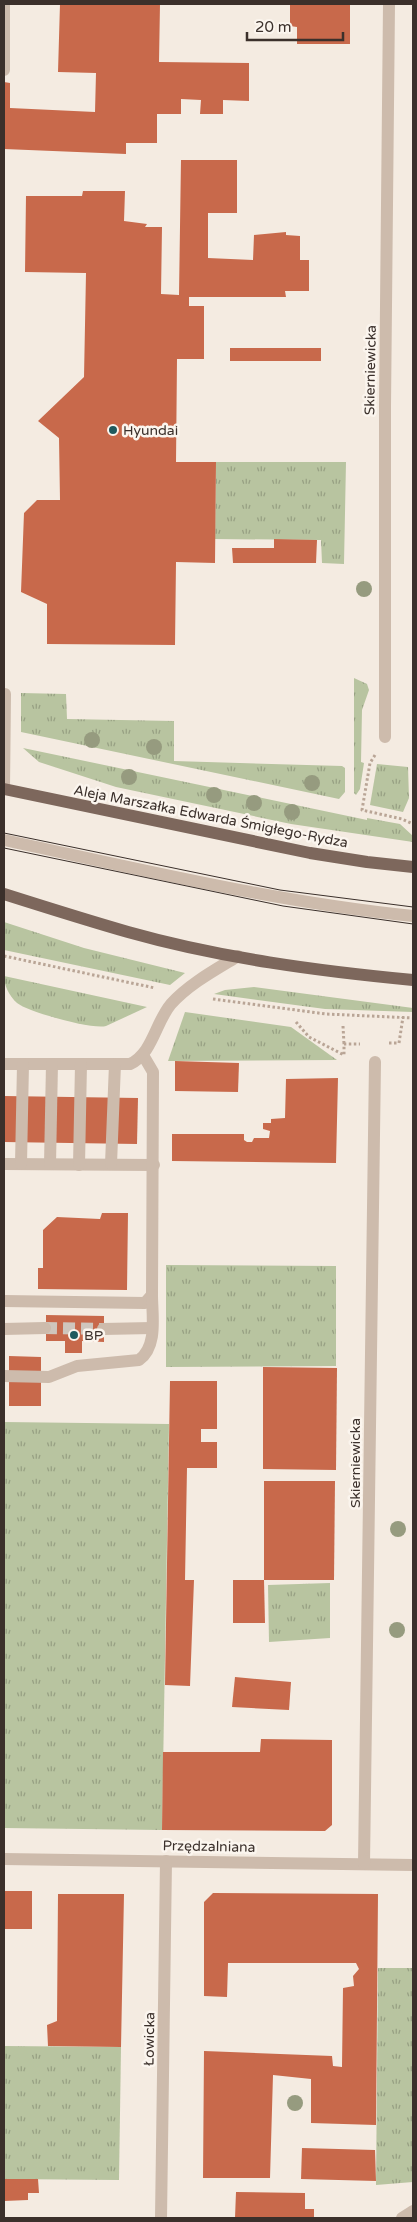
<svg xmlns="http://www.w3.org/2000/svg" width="417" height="2222" font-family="'Varela Round',sans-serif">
	<defs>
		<pattern id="grass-tufts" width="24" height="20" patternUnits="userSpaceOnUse" patternTransform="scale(1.25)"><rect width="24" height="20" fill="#b8c4a0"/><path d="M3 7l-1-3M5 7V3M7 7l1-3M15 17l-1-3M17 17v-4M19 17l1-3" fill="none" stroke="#97a083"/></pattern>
	</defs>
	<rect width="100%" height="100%" fill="#f4ebe1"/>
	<g fill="url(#grass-tufts)">
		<path d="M216,462H346L344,564L322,563L321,540L215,539Z"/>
		<path d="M354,678L367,684L369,690L362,710L361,762L364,763L360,789L356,795L354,793Z"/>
		<path d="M21,693L66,694L67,719L174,721V761L342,766L345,768V792L339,799L21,732Z"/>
		<path d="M23,748L367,820V818L400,824L413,836V842L291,824L116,787L39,762Z"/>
		<path d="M377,764L408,767L409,798L403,812L370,805Z"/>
		<path d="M4,922L84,948L185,973L170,985L4,950Z"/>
		<path d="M4,976L147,1007L106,1026C93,1030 28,1012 17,1003C9,996 4,985 4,976Z"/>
		<path d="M254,987L413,1008V1012L325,1009L214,994L225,990Z"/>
		<path d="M185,1012L291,1027L337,1060L168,1061Z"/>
		<path d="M166,1265L336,1266V1366L166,1367Z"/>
		<path d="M4,1422L169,1424L162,1830L4,1828Z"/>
		<path d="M330,1583V1638L269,1642L268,1585Z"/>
		<path d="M378,1968H413V2182L376,2185Z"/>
		<path d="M4,2046L121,2047L119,2180L4,2179Z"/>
	</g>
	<g fill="#c8694b">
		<path d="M60,4H160L159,62L249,63V101L223,100V114H200L201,100L181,99V114H157V143H126V154L4,149V82L10,83V108L95,112L96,73L58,72Z"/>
		<path d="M290,4H350V44H297V27L290,26Z"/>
		<path d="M181,160H237V213H208V258L253,260L254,235L286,232V235L300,236V260H309V291H285L286,297H189V306H204V359H177L176,462H216L215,563L176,562L175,645L47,644V604L21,592L24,513L37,500H60L59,438L38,421L84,377L86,273L25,272L26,196H82L83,191H125L124,221L147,224L145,227H162L161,294L179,295Z"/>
		<rect x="230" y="348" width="91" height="13"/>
		<path d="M274,539L317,540L316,563H233L232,548H274Z"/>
		<path d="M175,1061L239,1063L238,1092L175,1091Z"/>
		<path d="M338,1078L336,1163L172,1161V1134H244V1140L247,1142H252L254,1138H269L270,1131L263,1129V1123H271V1119L285,1118L286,1079Z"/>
		<path d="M4,1096L138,1098L137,1144L4,1142Z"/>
		<path d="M102,1213H128L127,1290L38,1289V1268H43V1230L57,1217L100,1219Z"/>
		<path d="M46,1315L104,1316V1342L82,1341V1353H65V1341H46Z"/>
		<path d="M9,1356L41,1357V1406H9Z"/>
		<path d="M263,1367L337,1368L336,1470L263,1469Z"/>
		<path d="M170,1381H217V1429H201V1442H217V1468H187L185,1580H194L190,1686L165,1685Z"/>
		<path d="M264,1481H335L334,1580H264Z"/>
		<path d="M233,1580H264L265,1623H233Z"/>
		<path d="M235,1677L291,1682L289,1710L232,1707Z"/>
		<path d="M261,1739L332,1740V1825L325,1831L162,1830L163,1752H260Z"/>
		<rect x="4" y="1891" width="28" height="38"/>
		<path d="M213,1893L378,1894L376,2125L311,2123V2079L273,2075L270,2178H203L204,2051L332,2056L333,2066L342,2067L343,1988L354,1986L353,1976L359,1969L356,1963H228L227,1997L204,1996V1902Z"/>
		<path d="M58,1894H124L121,2047L48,2046L47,2025L57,2021Z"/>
		<path d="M302,2148L375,2150L376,2181L301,2179Z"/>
		<path d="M4,2179H38L39,2193H28V2200L4,2201Z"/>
		<path d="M236,2192L305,2193V2209H314V2218H235Z"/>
	</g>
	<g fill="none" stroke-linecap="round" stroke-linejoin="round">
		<path stroke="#cfc6bd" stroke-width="12" stroke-dasharray="12 6" stroke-linecap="butt" d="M45,1328L103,1329"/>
		<g stroke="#b9a596" stroke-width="3" stroke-dasharray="2.5 2.5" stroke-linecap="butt">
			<path d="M375,755L370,763L362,810L402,819L413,824"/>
			<path d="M4,956L155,988"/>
			<path d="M213,999L326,1014L413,1018"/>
			<path d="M296,1022L309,1037L344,1055V1044H360"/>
			<path d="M343,1026L344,1044"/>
			<path d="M389,1043H399L403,1017"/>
		</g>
		<g stroke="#cdbbac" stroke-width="12">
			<path d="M4,70V4"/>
			<path d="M385,737V406L389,4"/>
			<path d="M4,789L5,694"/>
			<path d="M4,840C139,869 275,902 413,916"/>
			<path d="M4,1064H130C153,1053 155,1023 171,1004C189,984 215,970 238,956"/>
			<path d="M4,1164L154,1165"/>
			<path d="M21,1164L23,1064"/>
			<path d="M50,1164L52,1064"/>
			<path d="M111,1164L115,1064"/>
			<path d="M79,1165L81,1064"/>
			<path d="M4,1301L145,1303L152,1295L153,1072L143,1055"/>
			<path d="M4,1329L45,1328"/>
			<path d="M103,1329L152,1328"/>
			<path d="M4,1376L49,1377L77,1366L139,1360C158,1346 152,1316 152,1295"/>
			<path d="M4,1859L413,1865"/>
			<path d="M364,1864L375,1062"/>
			<path d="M161,2218L166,1861"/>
			<path d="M402,2218L413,2211"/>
		</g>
		<g stroke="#7d675c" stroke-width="12">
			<path d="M4,789L310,853L367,862L413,867"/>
			<path d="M4,894C45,907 86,920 128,932C220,958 318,971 413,980"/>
		</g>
		<g stroke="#3b302b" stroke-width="1">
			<path d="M4,833L280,890L413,907"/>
			<path d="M4,848L283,906L413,924"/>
		</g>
	</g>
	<g fill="#969b7f">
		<circle cx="364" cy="589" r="8"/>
		<circle cx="92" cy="740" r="8"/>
		<circle cx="154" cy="747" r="8"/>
		<circle cx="129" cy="777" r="8"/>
		<circle cx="312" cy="783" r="8"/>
		<circle cx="214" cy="795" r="8"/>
		<circle cx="254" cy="803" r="8"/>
		<circle cx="292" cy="812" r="8"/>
		<circle cx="398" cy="1529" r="8"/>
		<circle cx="397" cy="1630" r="8"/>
		<circle cx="295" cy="2103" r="8"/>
	</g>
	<g fill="#1f5a5e" stroke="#fbf5ee" stroke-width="2">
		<circle cx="113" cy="430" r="5"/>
		<circle cx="74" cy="1335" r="5"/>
	</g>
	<g text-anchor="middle" stroke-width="5" stroke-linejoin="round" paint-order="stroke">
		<g font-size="14" fill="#3b302b" stroke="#fbf5ee">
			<text transform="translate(370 370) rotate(-89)" y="5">Skierniewicka</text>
			<text transform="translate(211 816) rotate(11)" y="5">Aleja Marszałka Edwarda Śmigłego-Rydza</text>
			<text transform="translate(355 1463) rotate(-90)" y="5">Skierniewicka</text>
			<text transform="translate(209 1846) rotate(1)" y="5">Przędzalniana</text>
			<text transform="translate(149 2039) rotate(-89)" y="5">Łowicka</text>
		</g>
		<g font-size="14" fill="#3b302b" stroke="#fbf5ee" text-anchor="start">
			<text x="123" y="435">Hyundai</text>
			<text x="84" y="1340">BP</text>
		</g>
	</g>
	<rect width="417" height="2222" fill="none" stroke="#3b302b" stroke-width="10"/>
	<path d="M247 32v8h96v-8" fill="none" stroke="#3b302b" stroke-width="2.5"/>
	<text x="255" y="32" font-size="15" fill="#3b302b" stroke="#fbf5ee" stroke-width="4" paint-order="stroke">20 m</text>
</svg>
